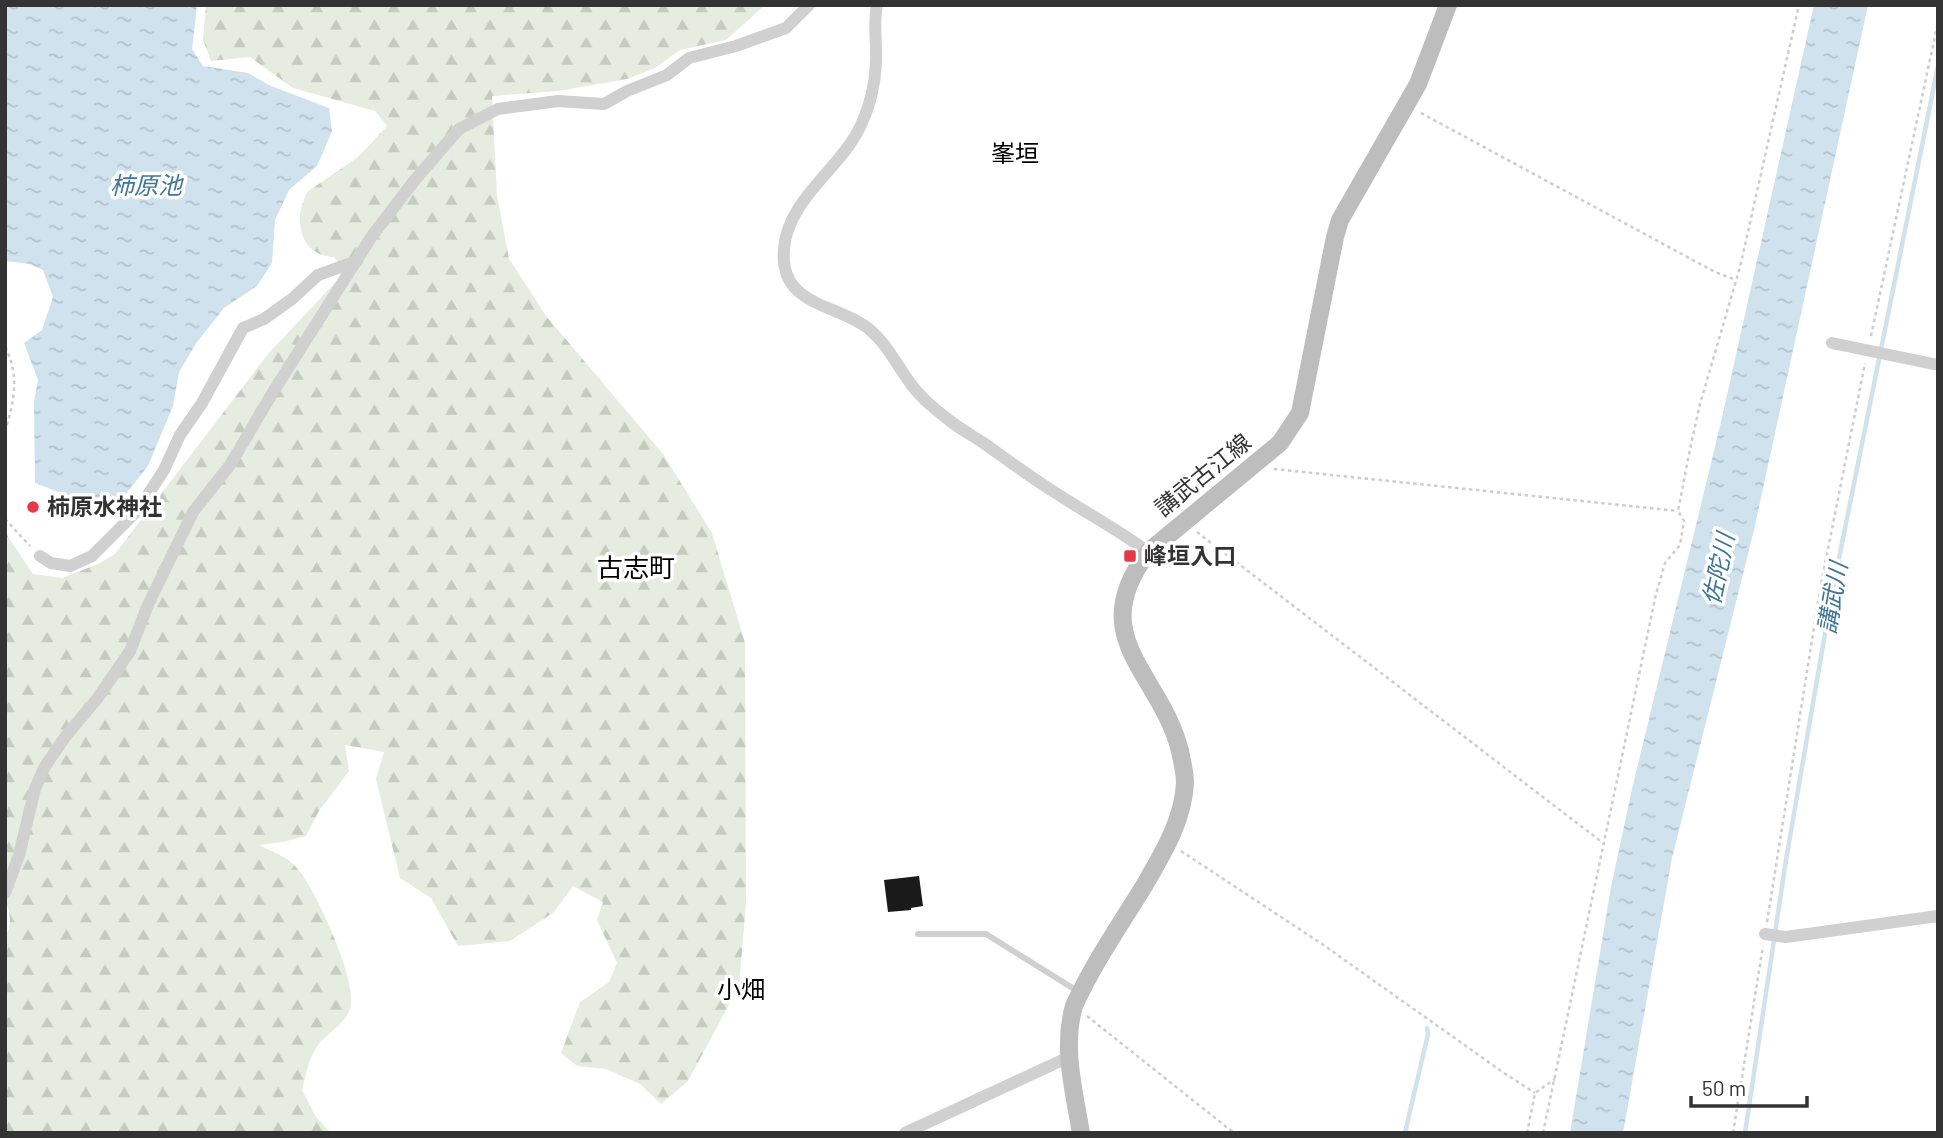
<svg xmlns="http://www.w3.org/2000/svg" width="1943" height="1138" font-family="Barlow,'Noto Sans JP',sans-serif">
	<defs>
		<pattern id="forest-firs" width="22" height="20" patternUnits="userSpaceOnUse" patternTransform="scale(1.75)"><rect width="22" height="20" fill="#e6ecdf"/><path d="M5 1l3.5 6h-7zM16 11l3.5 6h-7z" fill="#c6cbc0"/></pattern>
		<pattern id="water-ripples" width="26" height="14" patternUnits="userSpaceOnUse" patternTransform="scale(1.75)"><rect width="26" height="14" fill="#cfe2ee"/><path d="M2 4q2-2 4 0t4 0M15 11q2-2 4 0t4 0" fill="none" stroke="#b2c2cd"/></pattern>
	</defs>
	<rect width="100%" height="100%" fill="#fff"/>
	<path fill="url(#forest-firs)" d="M206,5H765L726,40L680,50L655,68L627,79L558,91L492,96L497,195L509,259L547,317L663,454L712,533L745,643L746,903L739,986L688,1081L661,1104L640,1084L606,1069L577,1066L561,1053L580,1002L609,982L617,963L597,920L603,902L573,886L553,913L510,941L458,946L431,898L400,878L376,779L384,752L345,745L349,771L319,811L306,836L283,842L259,845C270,851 288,857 296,867C315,887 359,983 350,1009C344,1025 328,1032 318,1045C309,1057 306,1075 302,1090L316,1117L331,1133H5V937C13,925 10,912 5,900V532L33,574L62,578L98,564L115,554L268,354L345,272L334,257C313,256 300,242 300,220C299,211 304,200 307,192L358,157L387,126L375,111L293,88L250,57L211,61L203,40Z"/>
	<g fill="url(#water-ripples)">
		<path d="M5,5H197L192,49L203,66L248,73L271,86L329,108L332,131L317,166L289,190L275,220L272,263L257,286L224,308L197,342L179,372L173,406L148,466L122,499L109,511L35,483L34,402L38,380L24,343L42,330L53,297L43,270L30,264L5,261Z"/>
		<path d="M1814,5H1868L1754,530L1672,858L1623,1133H1570L1611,887L1632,789L1721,422Z"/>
	</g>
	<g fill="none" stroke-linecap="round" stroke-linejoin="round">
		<g stroke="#cfe2ee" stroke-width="4.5">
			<path d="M1405,1133L1428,1034L1427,1028"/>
			<path d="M1745,1133L1786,860L1832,593L1938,66"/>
		</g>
	</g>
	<path fill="#1a1a1a" d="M919,876L923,906L911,908V910L888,912L884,880Z"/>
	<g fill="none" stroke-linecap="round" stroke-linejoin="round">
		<g stroke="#cdcdcd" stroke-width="2.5" stroke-dasharray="3.5 3.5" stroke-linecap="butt">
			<path d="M1421,113L1715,272L1736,280"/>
			<path d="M5,313V314"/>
			<path d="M1871,336L1938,22"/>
			<path d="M5,347C20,375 14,402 5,431"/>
			<path d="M1274,469L1678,511"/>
			<path d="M5,519L30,546"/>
			<path d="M1197,532L1603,843"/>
			<path d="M1181,851L1322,944L1504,1073L1535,1093"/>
			<path d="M1767,922L1821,584L1865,363"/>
			<path d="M1087,1016L1234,1133"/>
			<path d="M1527,1133L1535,1093L1555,1079"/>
			<path d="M1543,1133L1656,594L1665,563L1680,545L1684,521L1678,511L1690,449L1700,404L1740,267L1799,5"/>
			<path d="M1733,1133L1763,946"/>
		</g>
		<path stroke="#d0d0d0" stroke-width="6" d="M918,934H986L1079,992"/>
		<g stroke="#d0d0d0" stroke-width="12">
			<path d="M877,5C873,24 877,44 876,63C875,84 870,106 861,125C841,169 788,198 784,249C779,307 837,303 869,329C886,343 895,362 908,380C918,395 934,409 949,420C960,429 973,436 985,444C1009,461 1033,479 1059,495C1088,514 1120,531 1148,552"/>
			<path d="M1832,343L1938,365"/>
			<path d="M40,556L51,563L70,566L92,556L138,510L164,470L180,435L202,403L243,328L264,319L292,299L318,275L357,261"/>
			<path d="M5,893L19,855L35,789L44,768L65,737L97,699L130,651L147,607L193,512L230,465L273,392L372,236L414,181L459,129L498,109L558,101L604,104L627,91L667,75L689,58L736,46L786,28L809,5"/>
			<path d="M1765,934L1786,937L1938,916"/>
			<path d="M905,1133L1069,1057"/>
		</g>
		<path stroke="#bdbdbd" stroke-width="18" d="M1081,1133C1074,1091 1062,1047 1074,1006C1093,964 1120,925 1144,886C1163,853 1183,821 1185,783C1185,772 1182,761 1180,751C1161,673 1083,638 1148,552L1280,443L1300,413L1335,237L1340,220L1418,84L1448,5"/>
	</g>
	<g fill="#e63946" stroke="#fff" stroke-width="2.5">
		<circle cx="33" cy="507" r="7"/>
		<rect x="1123" y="549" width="14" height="14" rx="3.5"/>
	</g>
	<g text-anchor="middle" stroke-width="7" stroke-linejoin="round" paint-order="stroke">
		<g font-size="23" fill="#333" stroke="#fff">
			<text transform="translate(1203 475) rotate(-39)" y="8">講武古江線</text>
		</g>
		<g font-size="23" font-weight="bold" fill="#333" stroke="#fff" text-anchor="start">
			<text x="47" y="515">柿原水神社</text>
			<text x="1144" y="564">峰垣入口</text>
		</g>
		<g font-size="24" fill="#000" stroke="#fff">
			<text x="1015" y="162">峯垣</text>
			<text x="741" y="998">小畑</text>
		</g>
		<g font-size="24" font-style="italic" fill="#3f7597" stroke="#fff">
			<text x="146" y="194">柿原池</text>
			<text transform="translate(1719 569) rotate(-78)" y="8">佐陀川</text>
			<text transform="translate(1833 598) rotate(-80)" y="8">講武川</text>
		</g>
		<g font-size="26" fill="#000" stroke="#fff">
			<text x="636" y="577">古志町</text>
		</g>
	</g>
	<rect width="1943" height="1138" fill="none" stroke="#333333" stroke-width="14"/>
	<path d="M1691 1096v10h116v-10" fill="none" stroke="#333333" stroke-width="3.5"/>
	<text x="1702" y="1096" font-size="21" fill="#333333" stroke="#ffffff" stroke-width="5" paint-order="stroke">50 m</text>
</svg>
